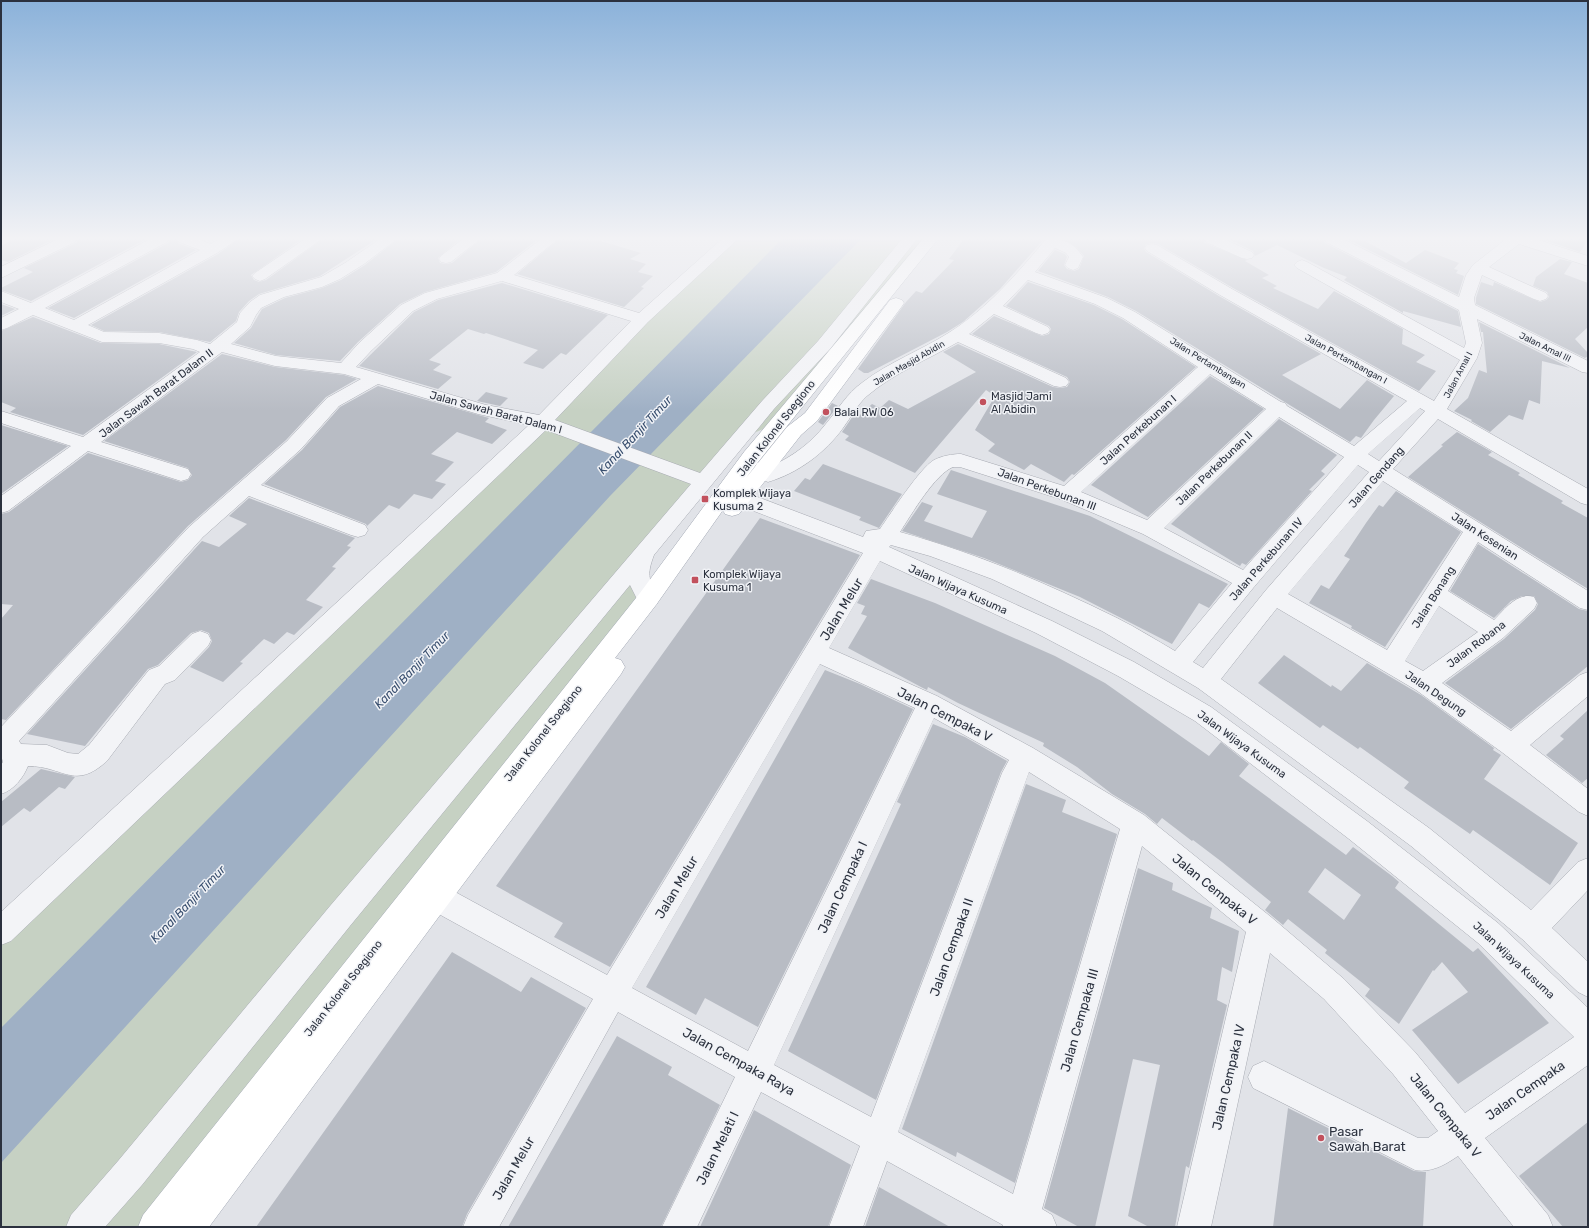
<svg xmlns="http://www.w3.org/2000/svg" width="1589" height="1228" font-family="Rubik,sans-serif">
	<rect width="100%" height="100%" fill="#e1e3e8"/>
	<path fill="#c6d1c3" d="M731,239H931L784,417L761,430L739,439L646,551L648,599L155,1227H1V931Z"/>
	<path fill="#9fb0c5" d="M782,239H861L610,496L1,1163V1028Z"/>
	<g fill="#b8bcc4" fill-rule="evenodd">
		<path d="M14,239H54L8,262L1,260V246Z"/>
		<path d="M78,239H146L31,301L1,290V288L33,272L24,268L76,243Z"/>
		<path d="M170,239H176L178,243L196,250L74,318L48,308L168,243Z"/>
		<path d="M239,239H302L251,275L254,280L259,282L266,280L323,239H377L320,276L259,294L249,301L239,312L236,321L210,342L159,332L104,331L91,325L218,254Z"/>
		<path d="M398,239H460L438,258L440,263L446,264L452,263L481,239H538L496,272L425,292L400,304L358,342L340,361L276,355L234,343L251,328L262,309L285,298L322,288L341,280L365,265Z"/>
		<path d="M559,239H594L641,253L630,259L646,264L638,272L653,276L641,287L644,288L624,307L517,274Z"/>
		<path d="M964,239H1044L1000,289L963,322L947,332L868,373H864L858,369L906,302L916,291L922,293L954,260L949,259Z"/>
		<path d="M1064,239H1203L1205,243L1247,260L1245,261L1269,275L1262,278L1277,286L1273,288L1318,309L1334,291L1403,329L1402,344L1425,355L1416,362L1436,371L1419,391L1233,288L1158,244L1152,243L1146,244L1144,249L1146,252L1219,296L1321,354L1282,375L1340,409L1367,380L1394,396L1374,420L1361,438L1356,436L1350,442L1136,311L1108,297L1038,271L1055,250L1065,254L1067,257L1064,265L1067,269L1074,271L1079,269L1084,256L1076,247Z"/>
		<path d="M1229,239H1323L1325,243L1458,311L1461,327L1403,311V313L1344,280L1347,277L1324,268L1277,245L1255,256L1253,251Z"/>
		<path d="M1347,239H1361L1406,263L1425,250L1459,263L1454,269L1458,270L1456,273L1464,276L1458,295Z"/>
		<path d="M1541,239H1588V240L1580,252Z"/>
		<path d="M1560,259L1572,262L1564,274L1588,283V327L1575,339L1588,353V356L1585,358L1476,304V298L1481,282L1493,286L1494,282L1540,302L1546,300L1549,297L1547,292L1533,286L1536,277Z"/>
		<path d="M1028,282L1094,305L1122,319L1196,367L1074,475L1072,474L1064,482L1031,464L1024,470L988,451L995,444L975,430L995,396L986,390L915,473L845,440L849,436L842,432L855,413L860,415L872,404L880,408L889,400L908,409L976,372L943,352L958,344L1053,387L1060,388L1067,387L1070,382L1067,377L972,334L994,316L1042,336L1049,334L1051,329L1049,326L1006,306Z"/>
		<path d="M502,283L608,315L566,355L561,353L543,369L523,363L538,350L486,333L484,334L468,329L429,360L441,364L433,370L452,377L438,389L359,366L414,312L438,300Z"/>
		<path d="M1,304L15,309L1,316Z"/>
		<path d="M33,317L101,343L159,344L197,352L83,435L10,412L16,408L1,402V331Z"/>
		<path d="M1479,322L1570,368L1542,361L1540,404L1529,400L1523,420L1509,415L1490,432L1471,421L1472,420L1454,411L1468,398L1479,370L1487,373L1483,332H1481Z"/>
		<path d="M222,354L275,367L344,375L357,379L326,397L286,440L188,526L6,720L1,719V619L13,605L1,604V514L9,512L88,453L181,482L188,480L192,475L188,468L104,441Z"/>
		<path d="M1210,376L1264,409L1148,517L1091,485Z"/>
		<path d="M378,386L489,418L485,422L507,430L492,444L457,432L431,454L454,462L435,481L446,484L432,499L414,494L399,509L389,505L367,526L366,524L264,484L302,450L340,407Z"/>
		<path d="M486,392L508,398L500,406L477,401Z"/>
		<path d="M832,403L838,406L823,425L818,422Z"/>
		<path d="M1279,419L1337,455L1321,471L1325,474L1309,490L1312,491L1246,565L1242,563L1240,566L1171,524Z"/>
		<path d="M1,425L68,446L1,494Z"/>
		<path d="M1457,432L1492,452L1488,455L1520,473L1518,475L1563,501L1561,503L1588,518V589L1408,477L1443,446L1441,445Z"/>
		<path d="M823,464L902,494L879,528L859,520L861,517L794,491L805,478L810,480Z"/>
		<path d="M951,470L1090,516L1228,584L1209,608L1199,603L1172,644L1080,597L984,558L902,531L922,502L933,506L924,521L972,538L987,511L937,494Z"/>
		<path d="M1396,491L1461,532L1385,647L1351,628L1352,626L1309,603L1321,585L1329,589L1350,559L1344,556L1366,523L1379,505L1383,507Z"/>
		<path d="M249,498L355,538L347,546L351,547L332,567L336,568L306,600L323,607L294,635L287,632L274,644L264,639L240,662L243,663L223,682L190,667L209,647L212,641L209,633L201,630L191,633L158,665L148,669L85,746L27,734L202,541L219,547L247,524L229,516Z"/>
		<path d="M760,518L860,555L610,967L554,937L563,923L496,886Z"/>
		<path d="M1478,544L1579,609L1588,611V666L1511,729L1445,683L1504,639L1535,610L1538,604L1534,596H1522L1511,601L1494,618L1450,591Z"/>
		<path d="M871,579L935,603L1055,656L1105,683L1209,756L1221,742L1249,764L1239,776L1346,855L1353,847L1392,876L1399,882L1395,888L1473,952L1478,948L1549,1023L1458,1084L1412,1030L1468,992L1442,962L1434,971L1433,970L1399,1024L1365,996L1370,989L1325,953L1327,950L1288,919L1283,925L1265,910L1271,902L1222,862L1193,840L1192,841L1162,818L1157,824L1145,814L1112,794L1077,767L1043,746L1044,743L958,703L928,687L927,690L921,687L848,648L867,616L861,614L865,606L857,603ZM1325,868L1361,895L1344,920L1308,892Z"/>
		<path d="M1284,655L1331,687L1332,685L1341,691L1367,663L1421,695L1494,748L1493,750L1501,755L1484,779L1578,843L1550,885L1473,830L1470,834L1404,788L1409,782L1360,747L1358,749L1323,725L1320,728L1258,683Z"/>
		<path d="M825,670L860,684L913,709L758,1027L705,998L696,1015L646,987Z"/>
		<path d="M1588,710V778L1582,783L1546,755L1564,739L1560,736Z"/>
		<path d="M933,724L965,737L1007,761L1001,772L876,1100L788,1051L901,804L897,802Z"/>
		<path d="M41,769L75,777L65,789L59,787L30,812L24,808L1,827V802Z"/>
		<path d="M1026,784L1066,800L1062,812L1117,834L1015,1183L957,1152L956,1157L902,1129Z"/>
		<path d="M1138,868L1173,883L1172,890L1212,908L1210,918L1239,931L1232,972L1222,967L1217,1000L1227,1005L1189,1168L1186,1166L1175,1227H1149L1128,1216L1160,1065L1133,1059L1095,1227H1079L1044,1208Z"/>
		<path d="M452,952L521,992L531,977L586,1008L467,1214L462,1227H256Z"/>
		<path d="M617,1036L672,1067L668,1075L720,1105L661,1227H508Z"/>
		<path d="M1288,1108L1414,1171L1426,1172L1423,1227H1273Z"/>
		<path d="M754,1110L851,1165L828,1227H700Z"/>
		<path d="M1588,1122V1227H1563L1519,1176Z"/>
		<path d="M879,1187L950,1227H865Z"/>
	</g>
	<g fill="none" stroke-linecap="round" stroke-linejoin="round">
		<defs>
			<g id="minor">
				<path d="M58,239H77L75,242L1,278V267Z"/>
				<path d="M150,239H169L167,242L45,308L74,320L200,250L179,242L177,239H198L211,244L219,239H238L217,253L88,325L104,332L159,333L197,340L210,344L237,322L240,313L250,302L260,295L321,277L345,263L380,239H397L364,264L340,279L322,287L284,297L261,308L256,315L250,327L231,344L276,356L341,363L359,343L401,305L425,293L497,273L541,239H558L514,275L639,313L722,239H738L648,322L555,420L700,473L762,401L818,341L902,239H917L830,349L774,409L654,555C646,576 649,580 659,599L656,605L648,607L640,605L630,585L350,926L142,1185L105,1227H66L71,1215L118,1161L330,906L691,484L546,430L11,941L1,945V912L529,425L478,414L378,384L339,406L301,449L261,485L365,525L368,530L365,535L358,537L351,535L249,496L203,537L19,741L21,744L47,745L68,753L78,754L89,745L149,670L159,666L192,634L200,631L208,634L211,640L208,646L175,680L165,684L107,761C74,791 64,766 28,766C23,778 14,790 1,794V765L3,762L1,755V727L189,527L287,441L327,398L361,379L344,374L275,366L222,352L101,442L188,469L191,474L188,479L181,481L88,451L8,511L1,513V496L71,446L1,423V411L83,437L200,352L193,349L159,343L102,342L33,315L7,328L1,330V318L19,309L1,302V291L31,303ZM502,281L631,321L539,415L486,405L356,367L371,351L413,311L437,299Z"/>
				<path d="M305,239H322L265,279L260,281L255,279L252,276L255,273Z"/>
				<path d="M463,239H480L451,262L446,263L441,262L439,259L441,256Z"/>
				<path d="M1046,239C1064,239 1073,242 1083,257L1078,268L1073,270L1068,268L1065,265L1069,257L1066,253L1055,248L1035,272L1107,298L1135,312L1281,402L1285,403L1287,406L1354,446L1407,401L1220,295L1147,251L1145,248L1147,245L1152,244L1157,245L1232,289L1434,401L1460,360L1297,268L1294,265L1297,262L1302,260L1307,262L1464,348L1466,343L1459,310L1326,242L1324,239H1343L1459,297L1466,275L1473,265L1506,239H1535L1588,256V266L1519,244L1489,267L1546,293L1548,296L1546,299L1540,301L1534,299L1482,275L1474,298L1475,305L1588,361V373L1582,372L1477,319L1482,343L1477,358L1447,409L1588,489V505L1581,503L1438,419L1393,469L1588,591V610L1580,608L1478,542L1448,591L1494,620C1505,609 1517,592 1534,597L1537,603L1534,609L1503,638L1442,683L1511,731L1580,675L1588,672V696L1530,745L1588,789V816L1579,812L1503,753L1416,690L1277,608L1221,679L1429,828L1531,910L1578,862L1588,858V890L1552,928L1588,962V997L1578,992L1522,939L1411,846L1198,688L1102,631L992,579L930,556L891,545L889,547L1052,621L1134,662L1211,707L1367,821L1498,923L1588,1008V1065L1485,1138L1548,1215L1553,1227H1514L1458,1156C1445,1165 1431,1173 1415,1170L1253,1088L1248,1077L1253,1066L1264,1061L1418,1138H1428L1438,1131L1393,1074L1324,999L1270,953L1211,1227H1177L1246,932L1142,846L1042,1209L1052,1215L1057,1227H1003V1225L887,1161L863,1227H829L860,1146L761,1092L697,1227H662L735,1077L618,1012L499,1227H463L468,1215L593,999L426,907L422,897L426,887L436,883L446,887L607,975L863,553L733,503L730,498L733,493L740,491L747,493L863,537L866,531L880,529C891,513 920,468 934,460C942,456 952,454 961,454L1064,486L1198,367L1123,318L1095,304L1028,280L1003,306L1048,327L1050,330L1048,333L1042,335L1036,333L994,314L969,334L1066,378L1069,382L1066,386L1060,387L1054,386L958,342C927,360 894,373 867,396C857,405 851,417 843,428C825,453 798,473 768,482L756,477L753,472L757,463L764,461L771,463L772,466C793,456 811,443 825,425C838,410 846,394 863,382C889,362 922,350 950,332C987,309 1018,273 1046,239ZM1210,374L1266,409L1147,520L1081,492ZM1420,408L1425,411L1379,461L1368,454ZM1279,417L1344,457L1243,570L1164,528ZM1358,465L1369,472L1266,590L1203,668L1193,662L1254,587ZM953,467H960L1060,499L1143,534L1232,583L1175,651C1156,640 1137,628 1117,618C1046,583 976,553 900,532C911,515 935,474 953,467ZM1383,481L1463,532L1387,650L1288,594ZM880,561L1036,633L1118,676L1195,721L1349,839L1478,943L1574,1037L1465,1113L1415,1052L1344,979L1271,917L1144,815L1033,748L937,696L829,648ZM1439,606L1478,632L1423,671L1405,661ZM820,664L915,708L748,1051L632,988ZM934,718L1009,760L1002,773L871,1117L774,1065ZM1029,772L1120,829L1013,1194L898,1132Z"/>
				<path d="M1204,239H1224L1252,252L1254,255L1252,258L1247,259L1242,258L1206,242Z"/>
			</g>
			<path id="major" d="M923,239H938L758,462L746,478L787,427L805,413L890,300L896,298L902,300L904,303L902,306L817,421L801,435L739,514L732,516L725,514L723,510L656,605L615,658L621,660L625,667L621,674L446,907L209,1227H138L143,1215L640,593L744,452Z"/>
		</defs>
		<use href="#minor" stroke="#a7aab2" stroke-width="1"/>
		<use href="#major" stroke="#a1a7b3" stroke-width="1"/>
		<use href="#minor" fill="#f3f4f7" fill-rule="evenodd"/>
		<use href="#major" fill="#fff" fill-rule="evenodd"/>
	</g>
	<linearGradient id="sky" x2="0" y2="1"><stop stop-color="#8bb2da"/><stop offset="0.58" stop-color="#f2f2f5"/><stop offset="1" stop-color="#f2f2f5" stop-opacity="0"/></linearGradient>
	<rect width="1589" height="411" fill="url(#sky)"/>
	<g fill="#c2515d" stroke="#f0f2f6" stroke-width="1.5">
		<circle cx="983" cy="402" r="4"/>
		<circle cx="826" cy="412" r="4"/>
		<rect x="701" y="495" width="8" height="8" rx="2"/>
		<rect x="691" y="576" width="8" height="8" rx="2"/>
		<circle cx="1321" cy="1138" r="4"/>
	</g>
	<g text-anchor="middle" stroke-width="3" stroke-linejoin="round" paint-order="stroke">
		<g font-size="9" fill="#2b313e" stroke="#f0f2f6">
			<text transform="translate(1545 347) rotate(26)" y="3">Jalan Amal III</text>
			<text transform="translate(1346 359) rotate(29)" y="3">Jalan Pertambangan I</text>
			<text transform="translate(909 363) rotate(-30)" y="3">Jalan Masjid Abidin</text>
			<text transform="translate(1208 363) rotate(32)" y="3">Jalan Pertambangan</text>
			<text transform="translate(1458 375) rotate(-62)" y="3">Jalan Amal I</text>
		</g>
		<g font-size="11" fill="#2b313e" stroke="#f0f2f6">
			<text transform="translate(156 393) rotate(-37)" y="4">Jalan Sawah Barat Dalam II</text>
			<text transform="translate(496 412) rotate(15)" y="4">Jalan Sawah Barat Dalam I</text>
			<text transform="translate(776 428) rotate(-52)" y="4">Jalan Kolonel Soegiono</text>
			<text transform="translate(1138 430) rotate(-42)" y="4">Jalan Perkebunan I</text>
			<text transform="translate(1214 468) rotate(-44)" y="4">Jalan Perkebunan II</text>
			<text transform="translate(1376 477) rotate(-49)" y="4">Jalan Gendang</text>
			<text transform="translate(1047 489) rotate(20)" y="4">Jalan Perkebunan III</text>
			<text transform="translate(1485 536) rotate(33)" y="4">Jalan Kesenian</text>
			<text transform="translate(1266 559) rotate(-49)" y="4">Jalan Perkebunan IV</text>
			<text transform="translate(958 589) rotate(24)" y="4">Jalan Wijaya Kusuma</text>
			<text transform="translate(1433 597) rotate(-58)" y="4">Jalan Bonang</text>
			<text transform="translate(1476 644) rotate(-37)" y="4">Jalan Robana</text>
			<text transform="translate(1436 693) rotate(34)" y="4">Jalan Degung</text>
			<text transform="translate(543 733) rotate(-52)" y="4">Jalan Kolonel Soegiono</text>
			<text transform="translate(1242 744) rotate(36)" y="4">Jalan Wijaya Kusuma</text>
			<text transform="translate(1514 960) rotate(43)" y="4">Jalan Wijaya Kusuma</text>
			<text transform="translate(343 988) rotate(-52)" y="4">Jalan Kolonel Soegiono</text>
		</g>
		<g font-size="11" fill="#2b313e" stroke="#f0f2f6" text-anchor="start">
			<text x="991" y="400">Masjid Jami<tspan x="991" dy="13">Al Abidin</tspan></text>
			<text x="834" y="416">Balai RW 06</text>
			<text x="713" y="497">Komplek Wijaya<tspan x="713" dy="13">Kusuma 2</tspan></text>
			<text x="703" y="578">Komplek Wijaya<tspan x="703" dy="13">Kusuma 1</tspan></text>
		</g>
		<g font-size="12" font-style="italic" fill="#384e6e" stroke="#f0f2f6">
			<text transform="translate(635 435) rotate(-47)" y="4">Kanal Banjir Timur</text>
			<text transform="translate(412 670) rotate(-46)" y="4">Kanal Banjir Timur</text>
			<text transform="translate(188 904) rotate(-46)" y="4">Kanal Banjir Timur</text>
		</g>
		<g font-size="13" fill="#2b313e" stroke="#f0f2f6">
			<text transform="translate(841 609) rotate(-59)" y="5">Jalan Melur</text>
			<text transform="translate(945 714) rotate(27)" y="5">Jalan Cempaka V</text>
			<text transform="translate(676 887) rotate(-59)" y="5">Jalan Melur</text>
			<text transform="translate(842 887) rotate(-65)" y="5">Jalan Cempaka I</text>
			<text transform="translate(1215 889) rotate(39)" y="5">Jalan Cempaka V</text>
			<text transform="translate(951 947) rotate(-70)" y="5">Jalan Cempaka II</text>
			<text transform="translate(1079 1020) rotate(-74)" y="5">Jalan Cempaka III</text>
			<text transform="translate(739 1061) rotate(29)" y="5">Jalan Cempaka Raya</text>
			<text transform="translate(1228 1077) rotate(-77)" y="5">Jalan Cempaka IV</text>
			<text transform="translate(1525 1090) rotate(-35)" y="5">Jalan Cempaka</text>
			<text transform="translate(1446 1115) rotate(51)" y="5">Jalan Cempaka V</text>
			<text transform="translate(717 1148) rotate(-64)" y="5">Jalan Melati I</text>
			<text transform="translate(513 1168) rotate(-60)" y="5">Jalan Melur</text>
		</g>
		<g font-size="13" fill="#2b313e" stroke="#f0f2f6" text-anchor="start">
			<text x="1329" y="1136">Pasar<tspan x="1329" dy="15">Sawah Barat</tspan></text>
		</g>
	</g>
	<rect width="1589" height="1228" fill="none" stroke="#2b313e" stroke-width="4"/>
</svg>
